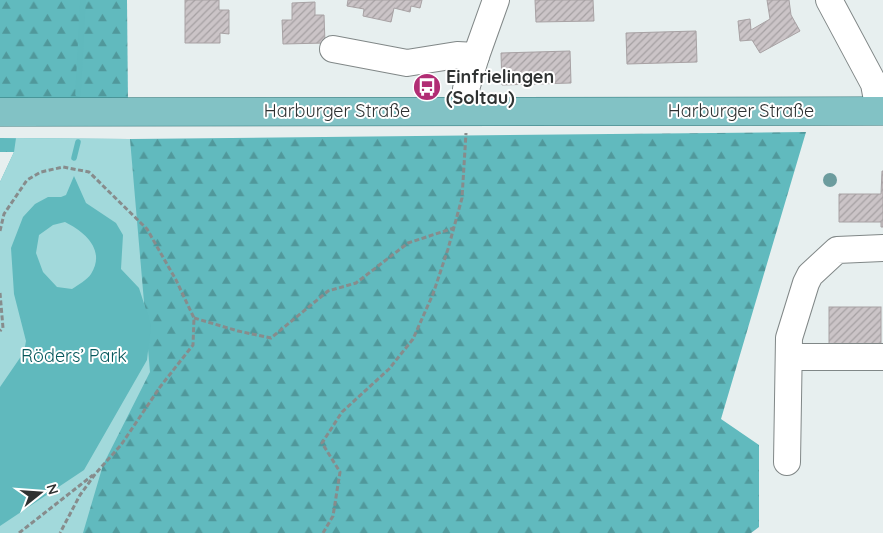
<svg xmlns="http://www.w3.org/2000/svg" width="883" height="533" font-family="Quicksand,sans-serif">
	<defs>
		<pattern id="forest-firs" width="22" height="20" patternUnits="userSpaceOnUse" patternTransform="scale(1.25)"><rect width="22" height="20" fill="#61babe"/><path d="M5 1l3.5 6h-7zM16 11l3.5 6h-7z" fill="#50989b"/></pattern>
		<pattern id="building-hatch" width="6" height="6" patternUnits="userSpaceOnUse" patternTransform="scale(1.25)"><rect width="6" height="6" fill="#cbc4c7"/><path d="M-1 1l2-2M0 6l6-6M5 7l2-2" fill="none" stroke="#a5a0a2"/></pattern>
	</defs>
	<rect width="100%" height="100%" fill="#e7efef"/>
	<g fill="url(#forest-firs)">
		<path d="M0,0H127L128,104L0,99Z"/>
		<path d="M806,132L721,419L759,445V527L751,533H0V182L14,152H0V138L130,139Z"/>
	</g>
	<path fill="#a2d9db" d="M16,138L130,139L150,372L103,465L83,533H0V182L14,152Z"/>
	<path fill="#60b9bd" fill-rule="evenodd" d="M74,176L86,203L116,223L123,235L121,269L139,288L151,325L147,360L84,470L0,526V387L24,352L26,341L14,294L11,248L23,217L35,204L48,197H61L66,195ZM65,222C85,232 106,250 91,274C87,280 78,285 72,289L57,287L43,272L36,253L39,235L53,225Z"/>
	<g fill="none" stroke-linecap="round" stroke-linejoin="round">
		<g stroke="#60b9bd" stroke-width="5.5">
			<path d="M78,94L83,0"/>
			<path d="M74,158L78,142"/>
		</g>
	</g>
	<g fill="url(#building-hatch)" stroke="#a8a2a4">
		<path d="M185,0H219V10H229V34L220,33V43H185Z"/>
		<path d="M348,0H422L420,8L411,6L410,12L394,8L391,22L363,16L364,9L347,6Z"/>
		<path d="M535,0H593L594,21L536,22Z"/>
		<path d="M767,0H789L791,15L800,31L760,53L752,40L740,41L738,21L750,19L751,30L770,19Z"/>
		<path d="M315,2V15H324L325,43L283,44L282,20H292V3Z"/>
		<path d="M696,31L697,62L627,64L626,33Z"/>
		<path d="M570,51L571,83L502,85L501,53Z"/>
		<path d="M882,171H883V227H881V222H839V194H881Z"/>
		<rect x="829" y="307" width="52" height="38"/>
	</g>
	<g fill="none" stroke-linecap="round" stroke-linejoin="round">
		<defs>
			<g id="minor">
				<path d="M829,0L874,84L879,111"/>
				<path d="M333,49L407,63L457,55L476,56"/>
				<path d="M465,111L466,89L476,56L496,0"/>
				<path d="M789,357H883"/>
				<path d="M787,462L789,338L806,283L810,275L837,250L883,248"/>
			</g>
			<path id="major" d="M0,112L883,111"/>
		</defs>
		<use href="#minor" stroke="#808787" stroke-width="28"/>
		<use href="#major" stroke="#2f7578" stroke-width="29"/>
		<g stroke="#878c8c" stroke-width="3" stroke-dasharray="5 2.5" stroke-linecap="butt">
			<path d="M0,231L4,214L27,180L41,172L63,167L89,172L147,229L176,280L194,318L193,345L160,387L121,445L96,473L80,495L60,533"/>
			<path d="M0,293L3,328L0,331"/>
			<path d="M194,318L238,331L271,338L328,291L356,283L408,243L454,228"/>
			<path d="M19,533L93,475"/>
			<path d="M323,533L333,516L340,472L322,443L342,412L389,369L413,339L433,294L448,249L462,198L466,133"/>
		</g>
		<use href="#minor" stroke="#fff" stroke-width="26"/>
		<use href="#major" stroke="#82c2c5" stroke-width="28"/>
	</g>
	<circle fill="#6c9c9e" cx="830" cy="180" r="7"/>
	<defs>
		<symbol id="bus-disc" viewBox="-11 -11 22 22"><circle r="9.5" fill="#b12d74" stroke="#fff"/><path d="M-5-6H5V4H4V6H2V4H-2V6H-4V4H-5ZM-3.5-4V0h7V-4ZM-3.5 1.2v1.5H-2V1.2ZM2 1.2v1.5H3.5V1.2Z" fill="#fff"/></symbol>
	</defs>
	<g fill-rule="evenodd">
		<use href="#bus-disc" x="411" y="71" width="32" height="32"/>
	</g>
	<g text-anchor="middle" stroke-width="4" stroke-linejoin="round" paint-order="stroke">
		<g font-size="18" font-weight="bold" fill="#2f3232" stroke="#fff" text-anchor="start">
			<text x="446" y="83">Einfrielingen<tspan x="446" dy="21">(Soltau)</tspan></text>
		</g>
		<g font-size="18" fill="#2f3232" stroke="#fff">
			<text x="337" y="117">Harburger Straße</text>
			<text x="741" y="117">Harburger Straße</text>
		</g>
		<g font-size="18" fill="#07585c" stroke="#fff">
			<text x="74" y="362">Röders’ Park</text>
		</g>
	</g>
	<g transform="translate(40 493) rotate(73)" stroke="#ffffff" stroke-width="4" paint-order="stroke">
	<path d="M0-4L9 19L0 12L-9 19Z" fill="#2f3232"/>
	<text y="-8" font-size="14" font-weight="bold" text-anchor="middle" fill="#2f3232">N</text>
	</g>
</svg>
